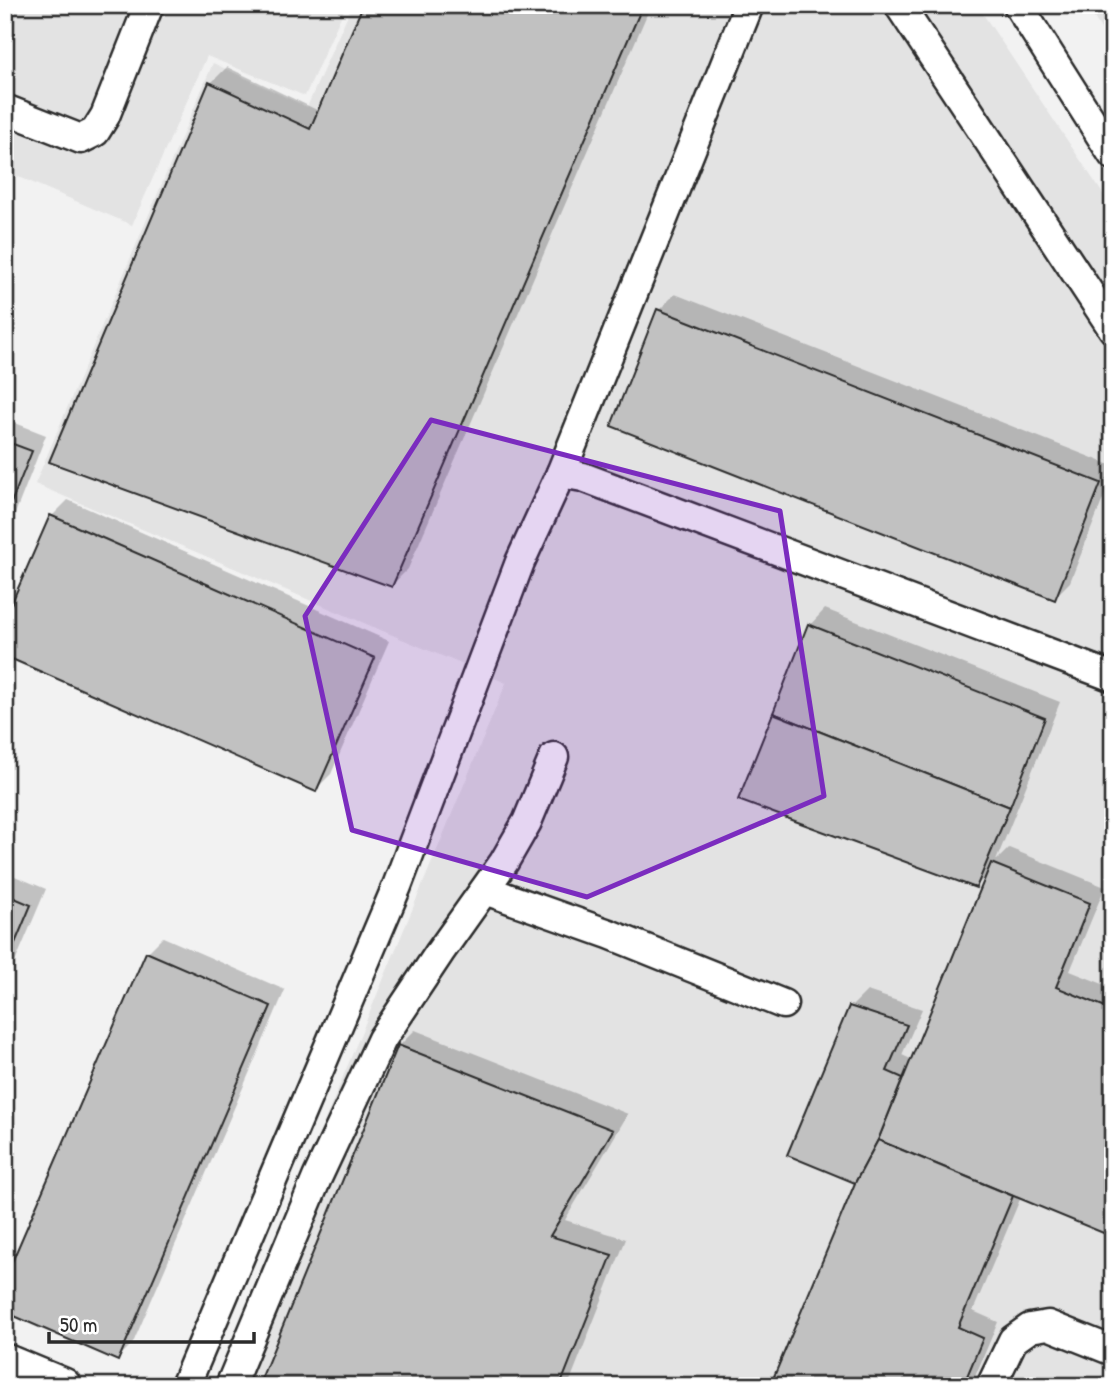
<svg xmlns="http://www.w3.org/2000/svg" width="1118" height="1391" font-family="'Patrick Hand',sans-serif">
	<rect width="100%" height="100%" fill="#f2f2f2"/>
	<filter id="ink" filterUnits="userSpaceOnUse"><feTurbulence type="fractalNoise" baseFrequency=".0143" numOctaves="2"/><feDisplacementMap in="SourceGraphic" scale="14" xChannelSelector="R" yChannelSelector="G"/><feConvolveMatrix kernelMatrix="1 2 1 2 8 2 1 2 1" color-interpolation-filters="sRGB"/></filter>
	<g filter="url(#ink)">
		<g fill="#e3e3e3">
			<path d="M5,5H346L305,96L207,56L132,225L5,171Z"/>
			<path d="M352,5H977L1113,209V1386H215L506,683L35,484L213,63L307,107Z"/>
			<path d="M1086,5H1113V48Z"/>
		</g>
		<g fill="#0003">
			<path d="M365,5H651L408,569L392,585L211,83L227,67L319,111Z"/>
			<path d="M675,294L1113,466V474L1070,582L1054,598L614,425L659,310Z"/>
			<path d="M5,419L46,435L5,539Z"/>
			<path d="M68,500L389,641L331,774L315,790L52,516Z"/>
			<path d="M825,609L1060,702L996,861L1009,848L1105,887L1070,971L1113,988V1235L1021,1197L973,1311L998,1322L971,1386H772L858,1182L851,1007L867,991L922,1009L902,1055L913,1060L989,873L976,886L810,625Z"/>
			<path d="M5,872L46,889L5,986Z"/>
			<path d="M163,937L285,990L133,1343L117,1359L147,953Z"/>
			<path d="M415,1030L628,1114L565,1220L626,1239L568,1386H266L399,1046Z"/>
		</g>
		<g fill="#c1c1c1" stroke="#2b2b2b" stroke-width="2">
			<path d="M363,5H643L392,587L49,462L209,82L310,129Z"/>
			<path d="M657,309L1101,483L1055,600L611,426Z"/>
			<path d="M5,441L32,451L5,518Z"/>
			<path d="M50,515L375,658L316,792L5,656V618Z"/>
			<path d="M808,624L1045,718L1010,807L773,713Z"/>
			<path d="M773,713L1010,807L976,888L738,800Z"/>
			<path d="M991,863L1090,903L1056,987L1113,1010V1237L878,1140Z"/>
			<path d="M5,894L31,905L5,967Z"/>
			<path d="M1113,908V924L1107,922Z"/>
			<path d="M146,952L271,1006L118,1361L5,1312V1278Z"/>
			<path d="M849,1006L907,1025L887,1071L903,1078L878,1140L855,1183L787,1155Z"/>
			<path d="M398,1045L613,1130L550,1236L612,1255L560,1386H262L259,1384Z"/>
			<path d="M878,1140L1013,1196L958,1327L983,1338L963,1386H770L855,1183Z"/>
		</g>
		<g fill="none" stroke-linecap="round" stroke-linejoin="round">
			<defs>
				<g id="minor">
					<path d="M899,5L1113,329"/>
					<path d="M1018,5L1113,155"/>
					<path d="M5,109L81,139L95,132L105,116L149,5"/>
					<path d="M561,473L583,477L1113,677"/>
					<path d="M485,890L609,934L783,1004"/>
					<path d="M185,1386L397,886L520,562L561,473L749,5"/>
					<path d="M230,1386L317,1178L382,1039L440,952L504,862L527,822L554,757"/>
					<path d="M991,1386L1013,1340L1030,1328L1048,1325L1113,1351"/>
				</g>
				<path id="major" d="M5,1362L63,1386"/>
			</defs>
			<use href="#minor" stroke="#2b2b2b" stroke-width="33"/>
			<use href="#major" stroke="#2b2b2b" stroke-width="40"/>
			<use href="#minor" stroke="#fff" stroke-width="28"/>
			<use href="#major" stroke="#fff" stroke-width="35"/>
		</g>
	</g>
	<path fill="#7b2cbf" fill-opacity="0.2" stroke="#7b2cbf" stroke-width="5" stroke-linejoin="round" d="M431,420L780,511L824,796L587,897L352,830L305,616Z"/>
	<rect width="1118" height="1391" fill="none" stroke="#fff" stroke-width="28"/>
	<rect x="14" y="14" width="1090" height="1363" fill="none" stroke="#2b2b2b" stroke-width="2.5" filter="url(#ink)"/>
	<path d="M49 1332v10h205v-10" fill="none" stroke="#2b2b2b" stroke-width="3.5"/>
	<text x="60" y="1332" font-size="21" fill="#2b2b2b" stroke="#ffffff" stroke-width="5" paint-order="stroke">50 m</text>
</svg>
